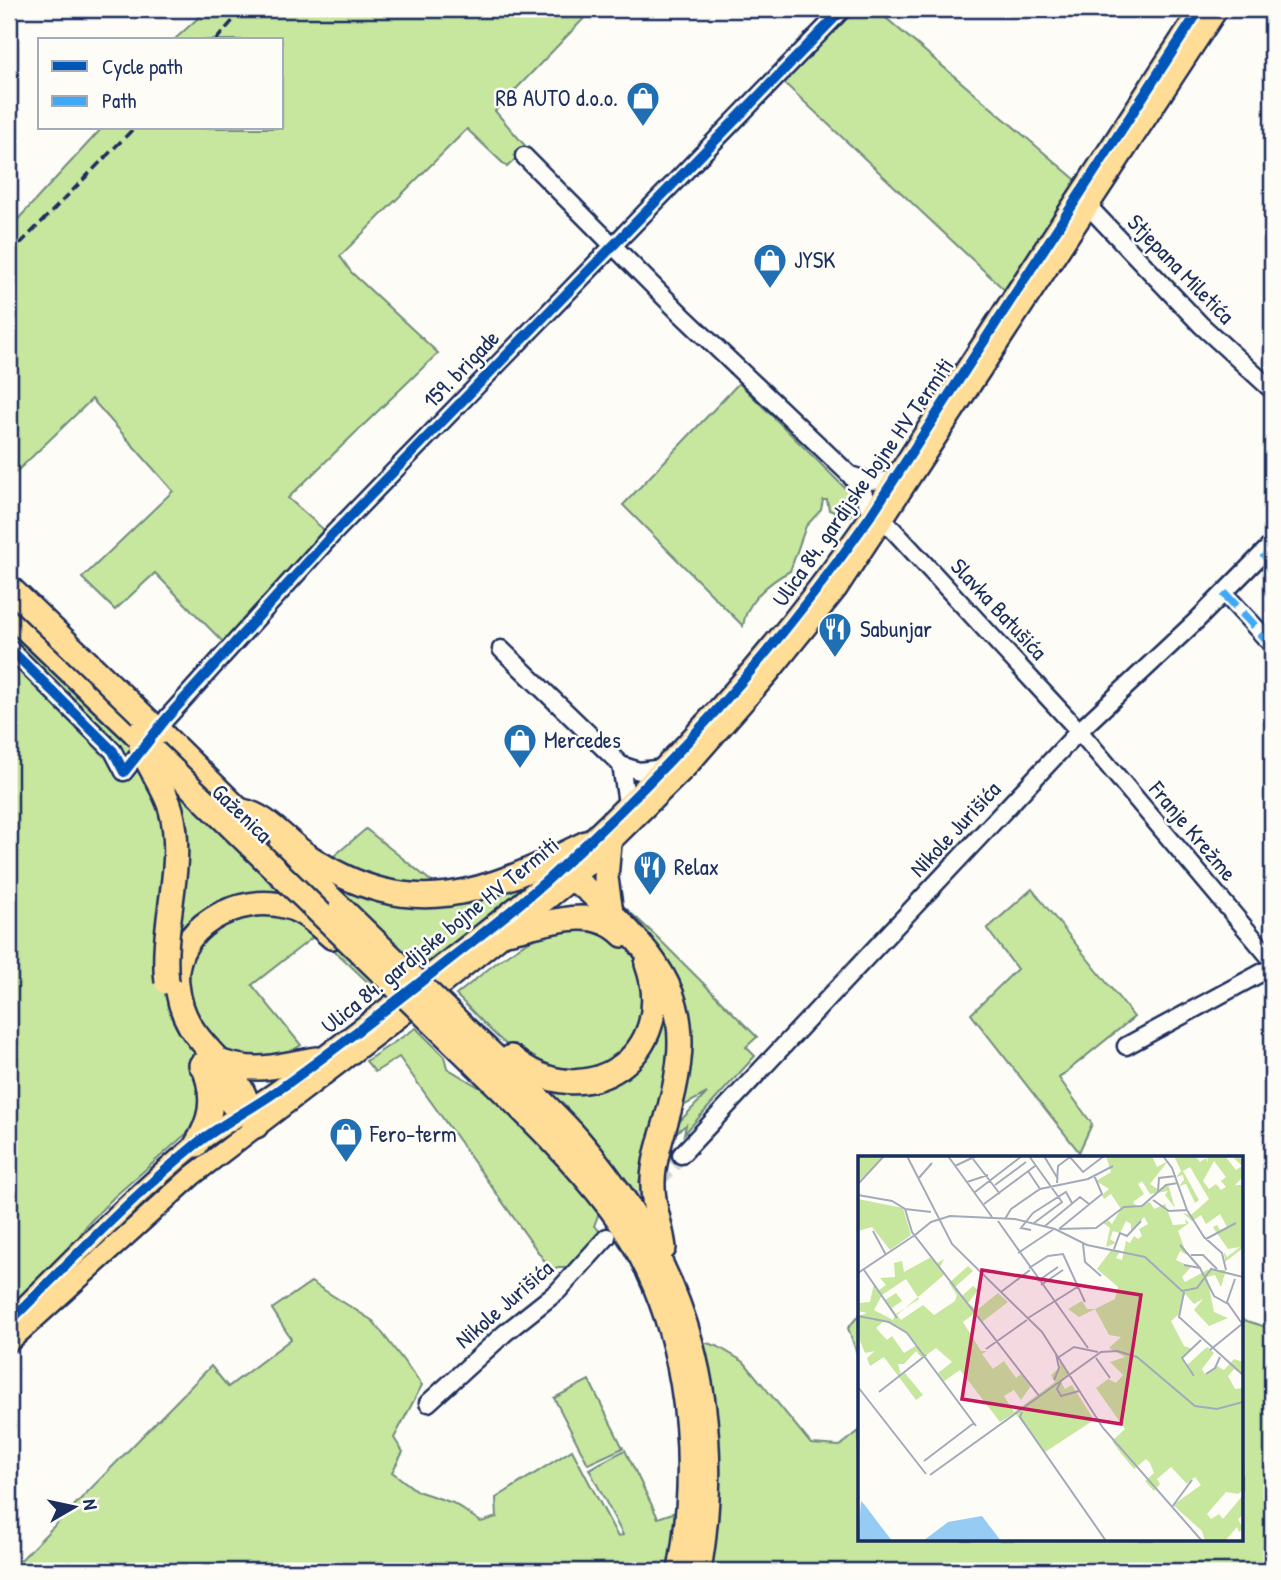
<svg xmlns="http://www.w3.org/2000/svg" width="1281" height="1580" font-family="'Patrick Hand',sans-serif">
	<rect width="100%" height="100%" fill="#fdfcf7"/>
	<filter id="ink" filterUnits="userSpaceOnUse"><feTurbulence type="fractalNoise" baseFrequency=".0143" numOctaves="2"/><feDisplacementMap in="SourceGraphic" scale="14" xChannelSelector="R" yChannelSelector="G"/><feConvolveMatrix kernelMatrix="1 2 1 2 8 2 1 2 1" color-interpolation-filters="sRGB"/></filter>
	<g filter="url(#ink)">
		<g fill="#c7e79f" stroke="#718b7e" stroke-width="2">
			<path d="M208,9H593L495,111L527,148L507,167L467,129L340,256L351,272L438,353L288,498L331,536L230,649L155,573L115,610L82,578L173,491L92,399L9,479V229L102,128H282V40H174Z"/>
			<path d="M843,9H881L879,12L1083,186L1012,297L779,78Z"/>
			<path d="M739,383L856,499V509L848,517L829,510L827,500H823L821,510L806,526L790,571C769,582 746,601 743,626L623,505Z"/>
			<path d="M9,587L309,877L366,829L447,894L538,887L396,1009L317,934L252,985L301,1045L202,1109L194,1127L114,1197L87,1225L64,1258L9,1310Z"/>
			<path d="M1032,889L1134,1017L1059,1078L1092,1124L1079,1152L1082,1158H1074L1079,1152L971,1014L1017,969L987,929Z"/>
			<path d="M619,902L655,935L757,1037L746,1047L755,1056L684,1134L686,1125L668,1139L677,1124L707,1093L676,1110C680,1084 689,1055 690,1028C690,976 652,939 619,902Z"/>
			<path d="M558,929C575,929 595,928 611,936C670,967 647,1059 585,1073C577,1074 566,1070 558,1069C549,1067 535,1067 527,1061C501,1044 479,1017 456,995C488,970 518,941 558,929Z"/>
			<path d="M661,1000L666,1004L673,1049L639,1182L643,1186L650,1225L538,1085L611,1080Z"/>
			<path d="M416,1028L444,1056L447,1068L497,1098L577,1183L599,1213L594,1226L601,1232L567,1268H551L546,1263L399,1057L375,1072L366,1061Z"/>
			<path d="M311,1282L373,1321L422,1385L394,1438L403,1452L392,1472L417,1491L453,1503L481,1522L497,1517L496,1498L572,1450L618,1537L623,1535L589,1469L625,1450L658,1518L699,1504L682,1336L717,1346L744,1362L811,1444L840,1446L859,1431V1540H1241V1319L1272,1329V1571H10L211,1366L228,1387L291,1339L272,1309Z"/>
			<path d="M859,1315V1359L848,1328Z"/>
			<path d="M589,1380L623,1448L588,1464L554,1398Z"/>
		</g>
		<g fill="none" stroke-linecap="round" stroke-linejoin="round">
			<path stroke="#d0d3d8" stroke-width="16" stroke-dasharray="16 8" stroke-linecap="butt" d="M624,1218L681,1155"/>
			<defs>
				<g id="minor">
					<path d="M524,156L682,315L850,475L863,492L871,515"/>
					<path d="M1089,207L1201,325L1272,390"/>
					<path d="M850,475L869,481L892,480"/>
					<path d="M884,520L1079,731L1272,960"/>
					<path d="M1224,593L1272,645"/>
					<path d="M9,648L113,751L124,772L165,720L331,536L843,9"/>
					<path d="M501,649L621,765L639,771L664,768"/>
					<path d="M621,765L627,803"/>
					<path d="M1126,1046L1272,967"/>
					<path d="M681,1155L1079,731L1195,622L1272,544"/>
					<path d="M428,1403L505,1333L558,1291L607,1237"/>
				</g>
				<g id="major">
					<path d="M9,1322C70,1262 128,1200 195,1145C220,1125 248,1111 274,1093C330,1054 383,1011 436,970C476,938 519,907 556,872C674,764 780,646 871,515L1200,9"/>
					<path d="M9,1342L193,1175L443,984L574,878L687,767L771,671L837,589L1218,9"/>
				</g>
				<g id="highway">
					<path d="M9,613L136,734"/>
					<path d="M160,732L247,818"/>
					<path d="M238,810C267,814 284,840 308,856C412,925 485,893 586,843"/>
					<path d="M609,844L606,878L611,913"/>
					<path d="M280,849L341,908"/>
					<path d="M555,874C583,880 598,900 618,920C679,981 692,1023 670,1107C664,1131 654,1155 653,1180C652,1207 661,1223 664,1248"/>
					<path d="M506,932C543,926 591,902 623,935"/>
					<path d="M475,1038C509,1071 546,1103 577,1138C688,1266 727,1405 699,1571"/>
					<path d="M461,1050C513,1101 567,1151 611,1209C687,1310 702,1451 680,1571"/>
					<path d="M511,1057C584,1119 680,1055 647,964"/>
					<path d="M218,1061C261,1075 276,1065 317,1059"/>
					<path d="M201,1065L233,1105L247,1111"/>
					<path d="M256,1126C247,1111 248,1098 240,1087C214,1048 182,1036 177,984C171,928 240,892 288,907C305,912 318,925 332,937"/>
					<path d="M196,1145C211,1120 215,1101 206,1073"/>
				</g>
			</defs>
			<use href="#minor" stroke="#1b2f5e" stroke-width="21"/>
			<use href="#major" stroke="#1b2f5e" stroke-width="24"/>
			<use href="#highway" stroke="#1b2f5e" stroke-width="28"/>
			<use href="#minor" stroke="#fdfcf7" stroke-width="16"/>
			<use href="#major" stroke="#ffdd96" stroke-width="19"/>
			<use href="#highway" stroke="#ffdd96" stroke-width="23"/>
			<g stroke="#1b2f5e" stroke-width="3.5" stroke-dasharray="10 5" stroke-linecap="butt">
				<path d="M216,40L243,9"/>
				<path d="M9,255L134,128"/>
			</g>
			<defs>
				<g id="highway-bridge">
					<path d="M9,587L160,732"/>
					<path d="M136,734L461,1050"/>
					<path d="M141,747C149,769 165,788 171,810C186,866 160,925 167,982"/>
					<path d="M341,908L475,1038"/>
				</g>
			</defs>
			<use href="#highway-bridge" stroke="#1b2f5e" stroke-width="28" stroke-linecap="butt"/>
			<use href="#highway-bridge" stroke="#ffdd96" stroke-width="23"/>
			<g stroke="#3fa9f5" stroke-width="9" stroke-dasharray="18 9" stroke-linecap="butt">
				<path d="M1263,553L1272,563"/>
				<path d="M1224,593L1272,645"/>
			</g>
			<defs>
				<g id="cycleway">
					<path d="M9,648L113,751L124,772L165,720L331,536L843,9"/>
					<path d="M9,1322C70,1262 128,1200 195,1145C220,1125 248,1111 274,1093C330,1054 383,1011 436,970C476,938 519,907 556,872C674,764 780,646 871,515L1200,9"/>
				</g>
			</defs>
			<use href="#cycleway" stroke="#fdfcf7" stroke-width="15"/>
			<use href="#cycleway" stroke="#0057b8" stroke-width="10"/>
		</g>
	</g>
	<defs>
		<symbol id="shop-pin" viewBox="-11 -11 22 30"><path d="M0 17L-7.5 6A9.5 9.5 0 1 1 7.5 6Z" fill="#1f6fb2" stroke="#fdfcf7"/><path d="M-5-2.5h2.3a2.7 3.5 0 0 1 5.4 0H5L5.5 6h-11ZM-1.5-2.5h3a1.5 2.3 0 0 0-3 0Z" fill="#fff"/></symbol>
		<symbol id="restaurant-pin" viewBox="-11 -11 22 30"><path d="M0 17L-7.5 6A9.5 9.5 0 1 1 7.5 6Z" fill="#1f6fb2" stroke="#fdfcf7"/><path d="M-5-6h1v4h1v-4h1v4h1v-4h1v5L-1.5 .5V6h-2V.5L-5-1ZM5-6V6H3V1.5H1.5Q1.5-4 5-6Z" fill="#fff"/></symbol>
	</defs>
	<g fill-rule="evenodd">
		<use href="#shop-pin" x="624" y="79" width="38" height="52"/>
		<use href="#shop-pin" x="751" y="241" width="38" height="52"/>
		<use href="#restaurant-pin" x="816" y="610" width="38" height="52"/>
		<use href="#shop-pin" x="501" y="721" width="38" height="52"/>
		<use href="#restaurant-pin" x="631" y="848" width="38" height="52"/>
		<use href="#shop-pin" x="327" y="1115" width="38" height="52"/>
	</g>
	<g text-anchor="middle" stroke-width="5" stroke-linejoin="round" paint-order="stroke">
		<g font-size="23" fill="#1b2f5e" stroke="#fdfcf7" text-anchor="start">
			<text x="618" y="106" text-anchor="end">RB AUTO d.o.o.</text>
			<text x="794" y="268">JYSK</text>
			<text x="860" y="637">Sabunjar</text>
			<text x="544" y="748">Mercedes</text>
			<text x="674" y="875">Relax</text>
			<text x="370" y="1142">Fero-term</text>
		</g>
		<g font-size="23" fill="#1b2f5e" stroke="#fdfcf7">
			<text transform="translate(1181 269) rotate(46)" y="8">Stjepana Miletića</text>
			<text transform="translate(461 369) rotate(-46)" y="8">159. brigade</text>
			<text transform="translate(863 482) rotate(-55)" y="8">Ulica 84. gardijske bojne HV Termiti</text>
			<text transform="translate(999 609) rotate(47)" y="8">Slavka Batušića</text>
			<text transform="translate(242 813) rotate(44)" y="8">Gaženica</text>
			<text transform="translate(955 829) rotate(-47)" y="8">Nikole Jurišića</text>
			<text transform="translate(1193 831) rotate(50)" y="8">Franje Krežme</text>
			<text transform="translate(440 935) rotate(-39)" y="8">Ulica 84. gardijske bojne HV Termiti</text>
			<text transform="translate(504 1304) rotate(-41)" y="8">Nikole Jurišića</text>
		</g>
	</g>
	<g transform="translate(858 1156)">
		<rect width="385" height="385" fill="#fdfcf7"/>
		<path d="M0,0H26L0,26ZM248,0H294L299,11L310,5L292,28L301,34L310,28L317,52L307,39L310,35L292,38L284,25L280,28L286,38L275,46L279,51L292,46L296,53L307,48L315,69L328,68L327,63L331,67L320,75L329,99L322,95L318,104L333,111L324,121L327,126L349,114H368L363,131L357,119L349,121L356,156L370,162L351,170L336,154L345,143L336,148L327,138L320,159L313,165L326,190L334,193L324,201L328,210L349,191L356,197L344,213L347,218L359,210L366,214L376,203L385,206V219L376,213L370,220L377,233L385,232V334L380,338L368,336L349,358L353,363L361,358L365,363L385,339V359L380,363L385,373L381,376L379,371L367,385H347L344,375L315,349L343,329L337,321L329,328L313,311L299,323L302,328L296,335L287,325L296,317L292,307L288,303L276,313L262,296L254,285L267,273L238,232L250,223L258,227L265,219L252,206L267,201L251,192L263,181L251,179L237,153L221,161L210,153L224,145L229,153H237L257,143L260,131L239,113L254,93L262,95L258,102L264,104L268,85L272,87L276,80L280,83L284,80L281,73L290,68L286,61L273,76V68L268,65L262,77L255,75L252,83L258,87L248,91L252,72L245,67L249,63L254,68L263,53L253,38L246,43L244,39L251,33L238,25L253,16ZM316,0H337L342,6L348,2L350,7L349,0H367L378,14L384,10L374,0L385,3V21L377,29H385V92L367,106L366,96L369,101L382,91L370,93L358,76L355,71L359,69L362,74L369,71L362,58L348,68L343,59L334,65L325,57L333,59L351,43L332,11L325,15L341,44L337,47L328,28L321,30L326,24L325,19L318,21L323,15ZM356,5L368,21L363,25L368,31L363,34L358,28L351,33L345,25ZM0,43L45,52L53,79L32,94L14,71L0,75ZM73,101L79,107L86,103L82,111L87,118L39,159L43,164L65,149L76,159L97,145L99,139L91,127L110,110L115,115L97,131L104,140L115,130L120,134L110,147L119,154L140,137L150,146L124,166L117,157L105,166L123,195H129L124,198L135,213L146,205L158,222L163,218L173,230L163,244L156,234L146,240L156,256L197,226L193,219L201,212L202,203L212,219L203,226L207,233L214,229L236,264L187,296L157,257L142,266L102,214L86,225L80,217L94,206L78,192L64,202L58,195L46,208H40L43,219L47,217L65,239L58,244L26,201L12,210L9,202L17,195L7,197L2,185L0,160L9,157L0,155V147L12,146L16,127L21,134L28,129L22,122L37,121L36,107L44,105L46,116ZM48,123L61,143L38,158L34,152L44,145L38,137L27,144L37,159L35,164L16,154L24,139ZM26,165L49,177L59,189L46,197L34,180L29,184L18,172Z" fill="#c7e79f" fill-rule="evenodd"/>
		<path d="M3,345L6,348L34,385H0ZM124,360L143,385H65L90,366Z" fill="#96ccf4"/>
		<path fill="none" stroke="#a3aaba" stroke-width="2" d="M49,0L94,88L184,176L245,272L344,385M90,0L134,61M171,0L204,46L176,67M186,0L200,23M305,0L314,12L329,54L346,81L364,97L368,114M115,3L142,38M97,10L118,0M170,15L182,33M60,23L74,7M109,26L130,19M199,27L200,10L212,1L225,16L246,0M0,28L26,0M137,29L168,6M300,35L301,22L318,20M117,36L164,0M0,39L34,45L47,53L54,76L182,241M295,44L311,55L329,54M126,48L177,10M47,53L73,56M147,63L153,53L182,33L230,23L255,10M140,65L230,192M187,70L222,41L231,48M201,73L238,72L266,51L284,50L308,29L320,27M201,73L244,38L236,19M173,74L163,72L175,57L208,36L214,47M15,75L28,99M57,79L73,66L92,60L157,63L197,73L229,89L287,101L324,135L339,132L353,113L385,121M348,83L378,67M225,88L227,106L243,120M322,89L342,112M256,93L262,77L269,80L283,65M160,97L196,73M333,99H345L359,113M326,109L342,112L356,140L370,148M171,112L190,100L205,98L227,146M6,114L39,162M0,117L60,77M377,123L369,146L385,169M180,125L200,111M183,129L205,114M143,136L172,114M326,136L321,161L385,219M0,160L31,166L49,177L118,270M170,162L221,130M128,193L169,164M352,194L384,168M201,201L216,191L240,196M238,202L252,222M348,218L357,212L362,201M336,220L324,202L343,184M196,224L201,212L198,198M203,225L199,233L203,240L221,235M0,231L68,318M21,236L68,199M164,256L162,261L248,385M66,305L116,267M72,319L243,196L259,195L279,201L337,250L359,253L385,246M314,351L334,324"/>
		<path fill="#c2185b" fill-opacity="0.15" stroke="#c2185b" stroke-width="3.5" d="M124,114L283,139L263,268L104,243Z"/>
		<rect width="385" height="385" fill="none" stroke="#1b2f5e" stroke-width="3.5"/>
	</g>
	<rect width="1281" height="1580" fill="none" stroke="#fdfcf7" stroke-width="35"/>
	<rect x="18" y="18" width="1246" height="1545" fill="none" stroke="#1b2f5e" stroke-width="2.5" filter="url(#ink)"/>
	<rect x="38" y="38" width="245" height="91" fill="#fdfcf7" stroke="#a3aaba" stroke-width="2"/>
	<rect x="52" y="61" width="35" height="10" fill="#0057b8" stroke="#a3aaba" stroke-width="2"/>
	<text x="102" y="74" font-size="21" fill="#1b2f5e">Cycle path</text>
	<rect x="52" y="96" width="35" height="10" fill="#3fa9f5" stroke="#a3aaba" stroke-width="2"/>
	<text x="102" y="108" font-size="21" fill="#1b2f5e">Path</text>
	<g transform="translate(74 1507) rotate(81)" stroke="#fdfcf7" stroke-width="5" paint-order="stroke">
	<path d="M0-5L12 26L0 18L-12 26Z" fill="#1b2f5e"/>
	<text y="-10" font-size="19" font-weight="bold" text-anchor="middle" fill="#1b2f5e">N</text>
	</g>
</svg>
